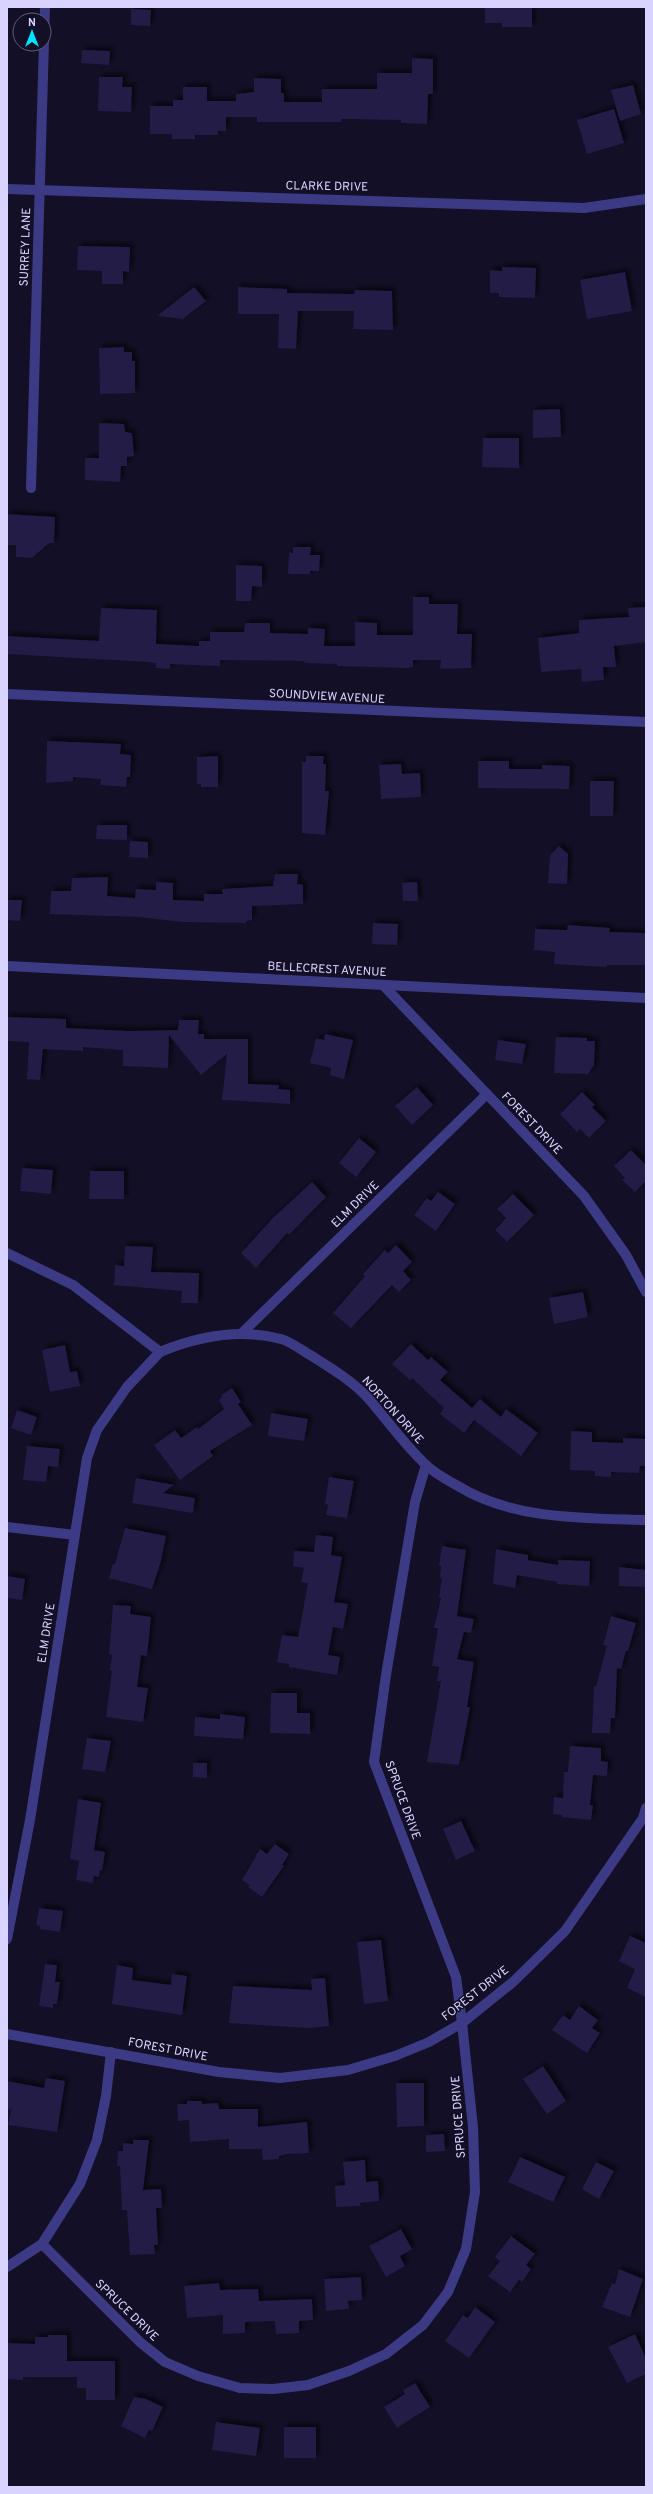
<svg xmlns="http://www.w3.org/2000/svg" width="653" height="2494" font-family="Overpass,sans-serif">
	<defs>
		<filter id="shadow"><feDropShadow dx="3.5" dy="-3.5" stdDeviation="2" flood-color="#0009"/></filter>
	</defs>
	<rect width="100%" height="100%" fill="#130f26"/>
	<g fill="#241b47" filter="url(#shadow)">
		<path d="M485,7H532V27H502V23H485Z"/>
		<path d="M131,9L151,10L150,26L131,25Z"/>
		<path d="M82,50L110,51L109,65L81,63Z"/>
		<path d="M412,58L433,59V94H428L427,124L401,123V120L351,119H341V122H257V117H226V131H218V135H195V139H172V134H150V106H173V100H183V87H207V101H236V94L254,92V78L281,79V93H284V102H322V89H377V73H412Z"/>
		<path d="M99,77H123L122,87H132L131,112L98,111Z"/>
		<path d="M633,85L641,114L620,121L611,90Z"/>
		<path d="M614,109L624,143L587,154L577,120Z"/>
		<path d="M78,246L130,247L129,272L123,271V284H102V271L77,270Z"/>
		<path d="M502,267L536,268L535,298L499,297V293H490V270L502,271Z"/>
		<path d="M625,272L632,311L587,319L580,280Z"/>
		<path d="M194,287L206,301L183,319L157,316Z"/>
		<path d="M238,287L287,289V293L354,294L355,290L392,291L393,330L353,329L354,311H298L296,349L278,348L279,314H238Z"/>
		<path d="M124,347V352H132V361H135V393L100,394L99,348Z"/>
		<path d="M560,409L561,437L533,438V410Z"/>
		<path d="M99,423L124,424L125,432L132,433L134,456L127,457V466H121L120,482L85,480V458H99Z"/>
		<path d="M483,438H519V468L482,467Z"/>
		<path d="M7,514L55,517L54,543H49L32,558L16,557V545H7Z"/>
		<path d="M293,547H311L310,555H320L319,571H310V574H288L289,552L293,553Z"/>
		<path d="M236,565L262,566V587L252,586L251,601H236Z"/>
		<path d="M413,597H429V604H458L457,634H472L471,668L440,669L441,660H413V667L406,668L337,666V664L304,663L305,661L220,660V666L170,664V669L156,668V663L148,662L7,654V636L99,641L101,608L157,610L156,644L199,646V641H210V632H244L245,623H270V633L308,634V628L325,629L324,646H355V622L377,623V635H413Z"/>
		<path d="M646,607V642L614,646L616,667H603L604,680L582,682L581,669L541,672L538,638L579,633V620L629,617L628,608Z"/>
		<path d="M47,741L121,744L120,754L131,755L130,777H127L126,787L100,785L101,779L73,777V781L46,783Z"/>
		<path d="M218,756V787H201V784H197V757Z"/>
		<path d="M306,756H324L323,764H326L325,791H329L325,835L302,833V762H306Z"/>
		<path d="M478,761H509V769H542V765L570,766L569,789L478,788Z"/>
		<path d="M401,764L402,774L420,773L421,797L381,799L379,765Z"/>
		<path d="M590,781H614L613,816H590Z"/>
		<path d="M97,825H127V840L96,839Z"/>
		<path d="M130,841L148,842V858L129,857Z"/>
		<path d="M559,846L568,854L567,884L548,883L550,855Z"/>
		<path d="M275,874H298L297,884L303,885V904L252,906V920L246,921V923L182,922L139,917L50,914L51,891H71L72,878L108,877L107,896L135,898L136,889L156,890V882L173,883V900L204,901V894H223L222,889L273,886Z"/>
		<path d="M417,882L418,901H403L402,883Z"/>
		<path d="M7,900H22L20,921L7,920Z"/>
		<path d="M373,923L398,924L397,945L372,944Z"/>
		<path d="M568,925L610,928L609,932L646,933V965H607V967L554,964L555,952L534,950L535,929L567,930Z"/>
		<path d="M7,1017L66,1019V1028L129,1031L178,1030L179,1020H199L198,1034H204V1039H248V1084L279,1085L278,1089L290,1090V1104L222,1100L227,1054L201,1075L169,1035L168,1068L123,1066V1050L83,1047V1051L43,1049L40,1080L27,1079L29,1042L7,1041Z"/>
		<path d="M325,1034L353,1040L344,1079L330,1075L331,1068L310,1063L316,1038L324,1040Z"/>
		<path d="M556,1037L587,1038V1041H595L594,1065L588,1074L554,1073Z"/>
		<path d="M498,1040L526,1044L522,1064L495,1060Z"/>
		<path d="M417,1087L433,1105L412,1125L395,1106Z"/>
		<path d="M582,1092L595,1105L592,1107L606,1121L589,1138L580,1129L577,1132L560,1114Z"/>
		<path d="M359,1138L376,1152L356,1177L339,1163Z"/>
		<path d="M631,1150L646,1165V1181L635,1192L622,1180L625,1178L614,1166Z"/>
		<path d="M22,1168L53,1170L51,1194L20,1191Z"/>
		<path d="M90,1171H124V1199H89Z"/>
		<path d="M312,1182L326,1197L289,1235L287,1233L256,1268L241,1253L273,1218Z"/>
		<path d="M438,1192L455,1204L436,1231L414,1215L427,1198L431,1201Z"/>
		<path d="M513,1194L534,1215L507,1242L495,1230L506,1218L497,1209Z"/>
		<path d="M396,1245L412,1262L403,1271L411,1280L399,1292L392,1285L351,1328L333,1313L365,1276L363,1274L385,1250L388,1253Z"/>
		<path d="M125,1246L153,1247L151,1272L199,1273L198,1303H181L182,1291L114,1285L115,1265L124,1266Z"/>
		<path d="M583,1292L588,1317L554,1324L549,1298Z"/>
		<path d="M411,1344L428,1360L431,1357L448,1372L440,1380L472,1408L480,1399L501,1417L506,1409L538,1433L521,1456L474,1420L464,1433L440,1414L444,1408L412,1378L410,1380L392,1364Z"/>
		<path d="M65,1345L70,1372L77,1371L80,1386L50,1392L42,1350Z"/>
		<path d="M232,1388L241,1402L238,1404L252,1425L210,1451L213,1456L180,1480L154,1445L175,1430L181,1438L197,1427L198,1429L224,1409L219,1400L222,1397L221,1395Z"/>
		<path d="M17,1410L37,1417L31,1435L11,1428Z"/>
		<path d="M271,1413L308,1419L304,1441L268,1436Z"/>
		<path d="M571,1431L592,1432V1442L623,1443V1438L646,1439V1466H640L639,1473L611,1472V1477L595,1476V1471L570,1470Z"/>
		<path d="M27,1446L60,1449L58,1467L48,1466L46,1482L23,1480Z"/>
		<path d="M329,1477L354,1481L347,1518L326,1515L328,1505L325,1504Z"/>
		<path d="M136,1478L174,1485L163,1493L195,1498L193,1513L132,1503Z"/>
		<path d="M125,1528L166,1536L161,1561L152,1589L109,1578L113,1564H115Z"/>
		<path d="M316,1535L333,1537L331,1555L342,1557L334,1602L348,1604L343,1629L333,1627L328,1655L340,1657L337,1675L289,1667V1664L277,1662L282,1635L298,1637L308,1583L301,1582L304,1568L293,1566L294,1551L314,1552Z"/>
		<path d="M442,1546L466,1550L457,1616L474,1619L471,1633L464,1632L457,1659L474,1662L467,1707H470L459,1765L427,1762L441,1681H437L439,1667L432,1666L438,1628H434L441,1598H439L442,1578H440L441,1566H439Z"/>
		<path d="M496,1549L528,1555V1560L558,1565V1560L590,1561L589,1586L557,1584V1582L517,1575L515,1588L493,1584Z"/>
		<path d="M619,1567L646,1570V1587L619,1586Z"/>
		<path d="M7,1576L25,1579L22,1600L7,1598Z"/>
		<path d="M113,1605L131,1606L130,1614L151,1617L147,1656L141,1655L137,1687L148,1688L143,1722L106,1717L112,1671L110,1670L112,1655L109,1654Z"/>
		<path d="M611,1616L636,1623L628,1651H626L621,1669L617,1668L615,1718H611L610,1733H592L594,1686H596L607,1646L603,1645Z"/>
		<path d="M271,1693H297V1713H310V1734L270,1733Z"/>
		<path d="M220,1714L245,1717L243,1739L194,1736L195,1717L220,1719Z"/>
		<path d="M87,1738L111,1741L105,1772L82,1769Z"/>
		<path d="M570,1746L601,1748V1761L608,1762L607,1776L593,1775L590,1805H593L591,1820L562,1817V1815L553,1814L554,1797L563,1798L564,1772H568Z"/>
		<path d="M193,1763H207V1778L193,1777Z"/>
		<path d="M78,1799L101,1803L94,1850L105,1852L102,1871L100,1870L99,1877L94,1876L93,1883L76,1880L79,1861L70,1859Z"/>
		<path d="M461,1821L475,1851L456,1860L443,1829Z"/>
		<path d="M275,1844L289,1854L282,1865L284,1866L262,1897L248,1887L250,1885L242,1880L260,1849L267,1854Z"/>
		<path d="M39,1908L63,1911L60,1932L40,1929V1926L36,1925Z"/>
		<path d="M630,1936L646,1943V1997L627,1988L635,1969L619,1961Z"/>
		<path d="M381,1940L388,2001L364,2004L357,1942Z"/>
		<path d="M45,1964L57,1965L55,1982H60L57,2004H53V2008L39,2006Z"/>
		<path d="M117,1965L133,1968L132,1980L171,1985L172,1974L187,1976L182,2015L112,2004Z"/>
		<path d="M325,1978L329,2026L309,2028L229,2023L233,1986L312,1990L311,1979Z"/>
		<path d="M579,2006L598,2020L592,2028L600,2033L587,2053L552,2030L563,2015L570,2020Z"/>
		<path d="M543,2066L566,2101L547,2114L523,2079Z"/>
		<path d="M46,2078L65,2081L57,2132L8,2125L11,2110L7,2109V2081L44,2088Z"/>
		<path d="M396,2083H424V2126L397,2127Z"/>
		<path d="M187,2101H202V2104L218,2103L219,2109H258V2127L307,2122L309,2153L287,2154L279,2156V2159L263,2160L262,2149H229V2139L190,2142L189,2120L178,2121L177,2104H187Z"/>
		<path d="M444,2134L445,2151L426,2152V2135Z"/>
		<path d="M133,2140H149L143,2190L161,2189L162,2208H156L158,2245H154L155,2254L130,2255L127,2210H122L120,2166H117L118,2151H123V2143L133,2144Z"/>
		<path d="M520,2157L565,2177L553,2202L508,2182Z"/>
		<path d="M365,2160L366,2182L378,2181L379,2201L360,2203L361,2206L336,2207L335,2186L345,2185L343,2162Z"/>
		<path d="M596,2162L614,2171L599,2199L582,2189Z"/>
		<path d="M401,2229L412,2249L400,2256L405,2266L386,2277L369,2246Z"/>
		<path d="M511,2236L535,2254L526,2265L531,2269L522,2282L519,2280L510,2292L488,2276L500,2261L495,2257Z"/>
		<path d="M619,2269L643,2279L630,2317L602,2307L612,2283L615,2284Z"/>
		<path d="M361,2277L362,2300L348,2301L349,2309L326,2311L324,2279Z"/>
		<path d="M219,2283L220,2290L258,2289L259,2301L312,2299L313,2320L299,2321V2333L276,2334L275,2321L245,2322V2333L223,2334V2315L187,2318L184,2286Z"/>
		<path d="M475,2307L495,2322L469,2358L445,2341L463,2315L468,2318Z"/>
		<path d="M635,2334L646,2359V2374L627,2383L608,2347Z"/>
		<path d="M48,2335H67V2361H115V2400H86V2388H77V2377H23V2380L7,2379V2343L35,2344V2337H48Z"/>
		<path d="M415,2383L430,2407L397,2428L384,2407L405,2394L403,2390Z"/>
		<path d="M134,2397L146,2399L163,2407L152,2431L149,2430L145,2438L121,2426Z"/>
		<path d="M216,2422L260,2428L256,2456L212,2450Z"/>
		<rect x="284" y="2427" width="32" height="31"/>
	</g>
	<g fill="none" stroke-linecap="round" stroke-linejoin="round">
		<g stroke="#3d3a85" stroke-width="10">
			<path d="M7,189L584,208L646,199"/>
			<path d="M31,488L45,7"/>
			<path d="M7,694L646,722"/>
			<path d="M7,966L646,998"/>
			<path d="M383,985L584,1196L626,1255L646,1292"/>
			<path d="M7,1253L73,1285L160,1352C199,1336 239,1328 281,1339C292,1342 304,1352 315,1358C334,1370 352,1381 368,1398C387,1420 404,1444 425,1464C434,1473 447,1480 458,1486C513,1520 584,1518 646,1520"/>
			<path d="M242,1333L487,1094"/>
			<path d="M7,1527L75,1535"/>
			<path d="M7,1939L30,1820L87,1458L97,1430L127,1387L160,1352"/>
			<path d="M7,2034L219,2072L280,2078L348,2070L395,2056L429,2042L462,2023L513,1982L565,1931L643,1818L646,1808"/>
			<path d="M42,2244L141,2343L165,2362L198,2376L240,2388L273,2389L308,2385L349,2371L386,2354L423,2325L448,2292L466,2249L475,2192L473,2127L462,2023L456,1977L374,1762L386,1675L415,1502L426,1465"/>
			<path d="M7,2267L42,2244L80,2184L97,2140L106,2096L111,2052"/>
		</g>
	</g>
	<g text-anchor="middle" stroke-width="3" stroke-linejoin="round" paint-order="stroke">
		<g font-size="12" fill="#d9d4ff" stroke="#130f26">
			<text transform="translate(327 186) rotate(1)" y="4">CLARKE DRIVE</text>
			<text transform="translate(25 247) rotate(-88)" y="4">SURREY LANE</text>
			<text transform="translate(327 696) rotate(3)" y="4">SOUNDVIEW AVENUE</text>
			<text transform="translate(327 969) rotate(3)" y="4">BELLECREST AVENUE</text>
			<text transform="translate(532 1123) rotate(46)" y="4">FOREST DRIVE</text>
			<text transform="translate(355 1204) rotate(-44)" y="4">ELM DRIVE</text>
			<text transform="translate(393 1410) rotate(48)" y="4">NORTON DRIVE</text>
			<text transform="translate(46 1633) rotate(-81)" y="4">ELM DRIVE</text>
			<text transform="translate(403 1800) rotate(70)" y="4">SPRUCE DRIVE</text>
			<text transform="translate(475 1993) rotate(-38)" y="4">FOREST DRIVE</text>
			<text transform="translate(168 2049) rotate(11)" y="4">FOREST DRIVE</text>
			<text transform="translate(458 2117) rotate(-94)" y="4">SPRUCE DRIVE</text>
			<text transform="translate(127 2310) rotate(44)" y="4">SPRUCE DRIVE</text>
		</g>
	</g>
	<rect width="653" height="2494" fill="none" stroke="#d9d4ff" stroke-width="16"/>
	<g transform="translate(32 32)"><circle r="19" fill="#130f26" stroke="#625e7d"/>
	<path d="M0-3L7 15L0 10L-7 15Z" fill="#00e5ff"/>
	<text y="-6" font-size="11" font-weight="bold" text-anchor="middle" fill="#d9d4ff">N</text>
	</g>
</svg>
